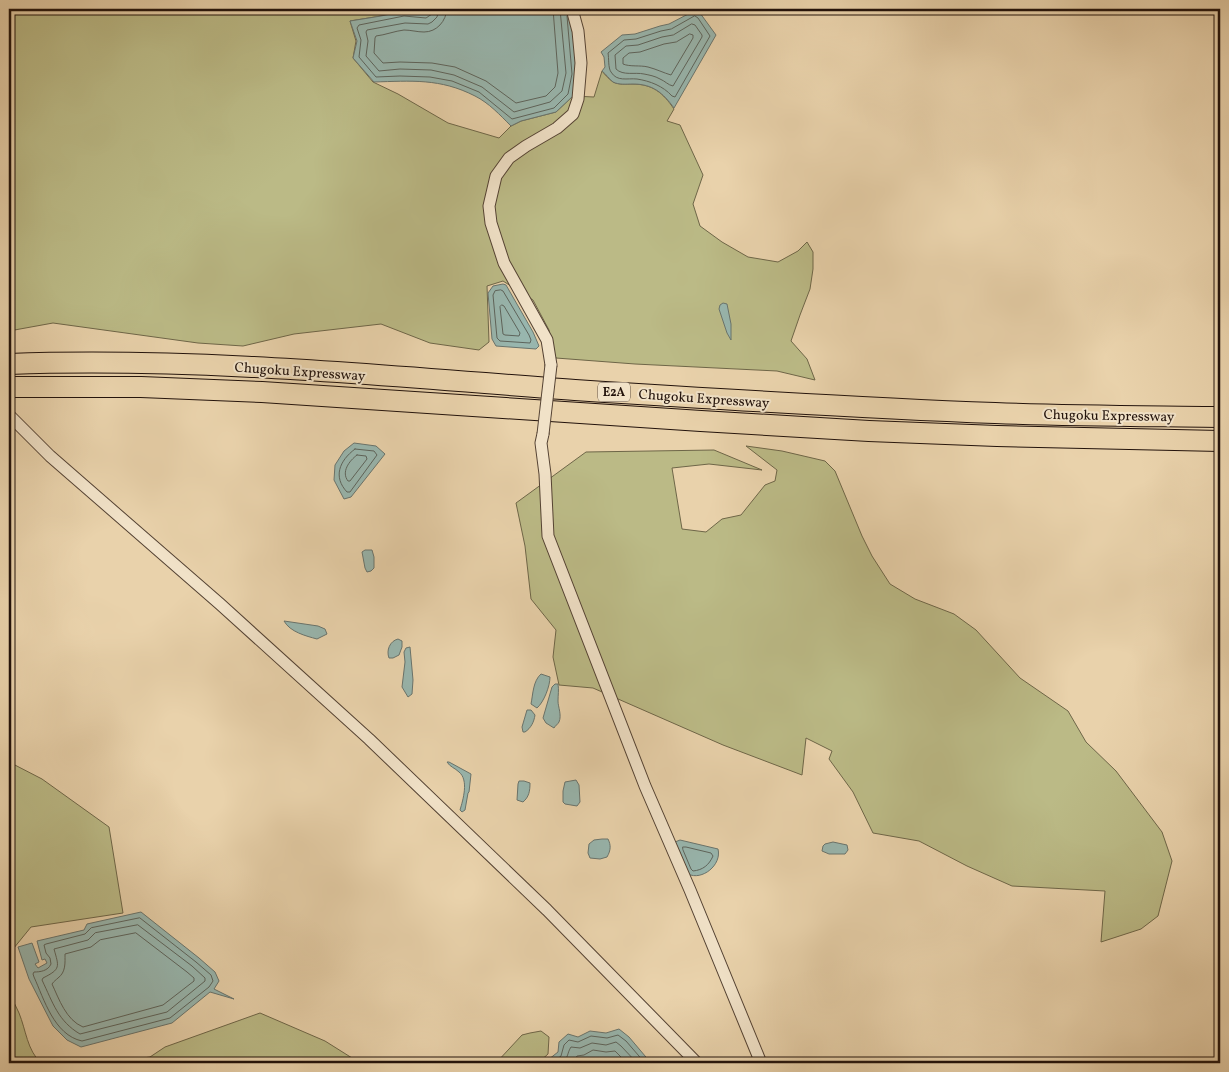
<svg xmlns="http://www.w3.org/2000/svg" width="1229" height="1072" font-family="Vollkorn,serif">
	<rect width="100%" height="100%" fill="#e9d2ab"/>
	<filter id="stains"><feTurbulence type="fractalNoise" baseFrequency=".004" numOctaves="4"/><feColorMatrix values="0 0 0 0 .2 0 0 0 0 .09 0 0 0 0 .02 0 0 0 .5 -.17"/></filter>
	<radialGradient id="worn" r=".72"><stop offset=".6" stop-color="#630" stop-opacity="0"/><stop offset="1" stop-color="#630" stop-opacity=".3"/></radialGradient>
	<g fill="#bbba86" stroke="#6e6648">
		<path d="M9,9H430L425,13L404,11L381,16L350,21L356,41L353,58L373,82L398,94L448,123L499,138L511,126L521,121L556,112L573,96L594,97L602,71C605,75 609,79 613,82C619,85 626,84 632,84C653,84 663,93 674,109L667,121L680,125L703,175L693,204L700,226L722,242L748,257L778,262L798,251L807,242L813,252V269L810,289L800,315L791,341L807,359L815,380L777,371L635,364L556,358L552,348L549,330L533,300L503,281L487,286L489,342L479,350L430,343L381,324L294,334L243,346L198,343L53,323L9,331Z"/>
		<path d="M746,446L782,451L825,461L835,471L862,536L872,556L890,584L915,599L954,614L976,630L1020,678L1068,711L1086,742L1116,771L1162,832L1172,861L1158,916L1141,929L1101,942L1105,891L1012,886L967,866L919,841L873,833L853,792L829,759L832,751L806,738L802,775L723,745L593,688L559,685L553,657L556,630L531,599L525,546L516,503L586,452L714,450L762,470L709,464L672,468L682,529L706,532L722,519L741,515L765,485L775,481L777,470Z"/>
		<path d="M11,763L42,779L109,827L123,913L31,927L9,954V766Z"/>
		<path d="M9,992C12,999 16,1006 19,1013C26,1030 27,1050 41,1063H9Z"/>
		<path d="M260,1013L325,1041L360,1063H107L150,1057L165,1047Z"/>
		<path d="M541,1031L549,1037L548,1054L538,1063H496L522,1035L530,1033Z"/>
	</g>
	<g fill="#98b6ae" stroke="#69746d">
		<path d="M430,9H571L577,75L573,96L556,112L521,121L511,126C500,115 489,103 475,96C440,78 411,81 374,82L353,58L357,41L350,21L381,16L404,11L425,13Z"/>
		<path d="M694,11L700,13L716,35L674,108C663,93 653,84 633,84C626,84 619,85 613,82C609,79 606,74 602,71L605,67L604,57L601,52L622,35L635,34L660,26L669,24Z"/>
		<path d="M503,284L506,285L533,332L539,346L536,349L496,346L492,339L488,293L493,286Z"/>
		<path d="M723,303L727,304L731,324V340L727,333L719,309L720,305Z"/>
		<path d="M354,443L376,446L385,454L351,497L344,499L334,480L335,465L344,451Z"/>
		<path d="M365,550H372L374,557V568L371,571L367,572L365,568L362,552Z"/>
		<path d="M284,621L318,626L325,629L327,634L317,639C306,636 290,632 284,621Z"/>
		<path d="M398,639L402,641V647L399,655L393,658H389C386,650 390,641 398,639Z"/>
		<path d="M410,647L413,680L412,694L408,697L402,687L405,662L404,652L406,648Z"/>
		<path d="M541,674L550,677C550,686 544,702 537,708L531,704C533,694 533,681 541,674Z"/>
		<path d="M555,684H558C559,690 558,695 558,701C558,707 562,715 559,722C558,724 555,726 554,728L546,723L543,718L552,687Z"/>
		<path d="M527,710H531L535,715C534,722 531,728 525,732H523L522,727Z"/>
		<path d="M447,762H449L471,774L469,792L468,793L465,810L462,812L460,810C463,800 469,780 459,772C455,768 450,767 447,762Z"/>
		<path d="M576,780L579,785L580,802L577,806L565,804L563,802V791L565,782Z"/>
		<path d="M519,781H524L530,783C530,791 529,797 523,802L517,800L518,784Z"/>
		<path d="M602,839H608C611,845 611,850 607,857L600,859L590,858L588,853L589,844L594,840Z"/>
		<path d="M680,840L718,849C722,865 702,881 688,874L675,842Z"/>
		<path d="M833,842L847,845L848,850L845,854H829L822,851L823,846L825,844Z"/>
		<path d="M141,912L199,958L215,972L219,981L214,989L234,999L210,992L172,1023L81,1047L67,1040L53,1026L29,979L18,947L32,943L39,962L35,964L38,968L47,963L45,959L42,960L37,941L84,930L87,924Z"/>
		<path d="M619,1029L629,1037L651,1063H544L558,1052L559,1042L568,1034L578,1037L590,1031L606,1033Z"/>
	</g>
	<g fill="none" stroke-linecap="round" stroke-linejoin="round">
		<g stroke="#5d645c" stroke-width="1">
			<path d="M433,9L432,14L426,18L404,16L359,25L357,28L361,40L359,57L376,77L400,76L430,77L452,81L479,92L512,119L554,108L568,94L572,74L567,16"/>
			<path d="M439,9L437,17L432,22L428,24L405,23L367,30L366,32L368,41L366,56L379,71L400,69L431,70L454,75L482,87L514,112L550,102L562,91L566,73L560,9"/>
			<path d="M447,9C446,21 437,32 424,32C417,32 411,30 404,30C395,31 385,35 376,36L375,38L374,53L383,63L400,62L432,63L455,67L486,81L516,103L546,96L555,87L558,73L553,9"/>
			<path d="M695,16L698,18L710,36L675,97L672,96C663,86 650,81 637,79C627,78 617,82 611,72C608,68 609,58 608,53L624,40L636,39L661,31L671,29Z"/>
			<path d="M692,24L695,25L702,35V37L673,86C668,85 665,81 660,79C655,76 649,75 644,74C635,72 623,76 616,69L615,55L626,46L638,45L662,37L673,35Z"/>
			<path d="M690,34L693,35V38L671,75C664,73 656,69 648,67C640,65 630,67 623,64V58L629,53L640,52L664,44L676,42Z"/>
			<path d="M501,290L503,291L529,335L531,340L530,343L500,341L497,338L493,295L495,291Z"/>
			<path d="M502,305L504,306L520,333L519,336L505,335L503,334L500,307Z"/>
			<path d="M355,449L374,451L377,455L350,492H347C333,477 339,461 355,449Z"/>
			<path d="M357,455L366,456L367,459L350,481H348C341,472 349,461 357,455Z"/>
			<path d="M683,847H686L711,853L713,856C709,865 703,870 693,871L691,869L683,850Z"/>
			<path d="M140,918L196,962L211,975L213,981L209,987L170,1018L82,1041C54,1035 44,999 34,977L33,974L34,972C40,972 48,971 51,964L50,958L46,953L44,945L46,944L85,934L91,928Z"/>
			<path d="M138,925L192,966L205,978V981L167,1012L80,1034C58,1021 53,1003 42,980L43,978C61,969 59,967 54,949L88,940L95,933Z"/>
			<path d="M136,933L187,972L194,978V981L163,1005L83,1027C66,1020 59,999 52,984C54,981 56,980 58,978C66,972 65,963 65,954L91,947L100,940Z"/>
			<path d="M552,1063L561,1056L564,1045L569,1040L578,1042L591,1036L607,1038L618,1035L626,1041L645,1063"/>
			<path d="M562,1063C569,1057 567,1053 571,1047L580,1048L592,1043L606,1045L616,1042L621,1046L637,1063"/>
			<path d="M573,1063L577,1056L584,1055L593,1050L606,1052L615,1051L627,1063"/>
		</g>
		<defs>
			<g id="minor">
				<path d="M551,365L547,340L504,263L491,223L489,206L496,176L509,158L526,146L557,128L573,114L578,99L581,63L578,31L572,9"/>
				<path d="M9,415L50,456L220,604L369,739L547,910L697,1063"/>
				<path d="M543,434L541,443L545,474L548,536L645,786L690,890L761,1063"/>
			</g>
			<g id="motorway">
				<path d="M9,364C198,357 387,376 575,390C715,399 855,408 995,413C1070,416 1145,416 1220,417"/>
				<path d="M9,387H141L262,392L701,421L869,431L997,436L1220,441"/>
			</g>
		</defs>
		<use href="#minor" stroke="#544233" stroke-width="13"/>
		<use href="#motorway" stroke="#22120b" stroke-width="22"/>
		<use href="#minor" stroke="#f1e2c8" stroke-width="11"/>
		<use href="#motorway" stroke="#e9d2ab" stroke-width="20"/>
		<defs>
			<path id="minor-bridge" d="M543,434L551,365"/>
		</defs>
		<use href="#minor-bridge" stroke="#544233" stroke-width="13" stroke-linecap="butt"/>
		<use href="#minor-bridge" stroke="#f1e2c8" stroke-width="11"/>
	</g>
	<g text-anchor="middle" stroke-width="4" stroke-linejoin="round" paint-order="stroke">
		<rect fill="#f1e2c8" stroke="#605044" stroke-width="1" x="598" y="382.5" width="32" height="19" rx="4"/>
		<g font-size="12" font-weight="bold" fill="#22120b">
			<text x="614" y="396">E2A</text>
		</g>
		<g font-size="14" fill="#22120b" stroke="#f1e2c8">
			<text transform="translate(300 371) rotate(4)" y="5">Chugoku Expressway</text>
			<text transform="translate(704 398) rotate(4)" y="5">Chugoku Expressway</text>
			<text transform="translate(1109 415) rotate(1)" y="5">Chugoku Expressway</text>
		</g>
	</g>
	<rect width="1229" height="1072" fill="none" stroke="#e9d2ab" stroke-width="30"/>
	<rect x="10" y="10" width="1209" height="1052" fill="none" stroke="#22120b" stroke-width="2.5"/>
	<rect x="15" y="15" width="1199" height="1042" fill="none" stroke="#22120b"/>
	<rect width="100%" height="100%" filter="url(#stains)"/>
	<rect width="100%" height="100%" fill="url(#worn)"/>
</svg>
